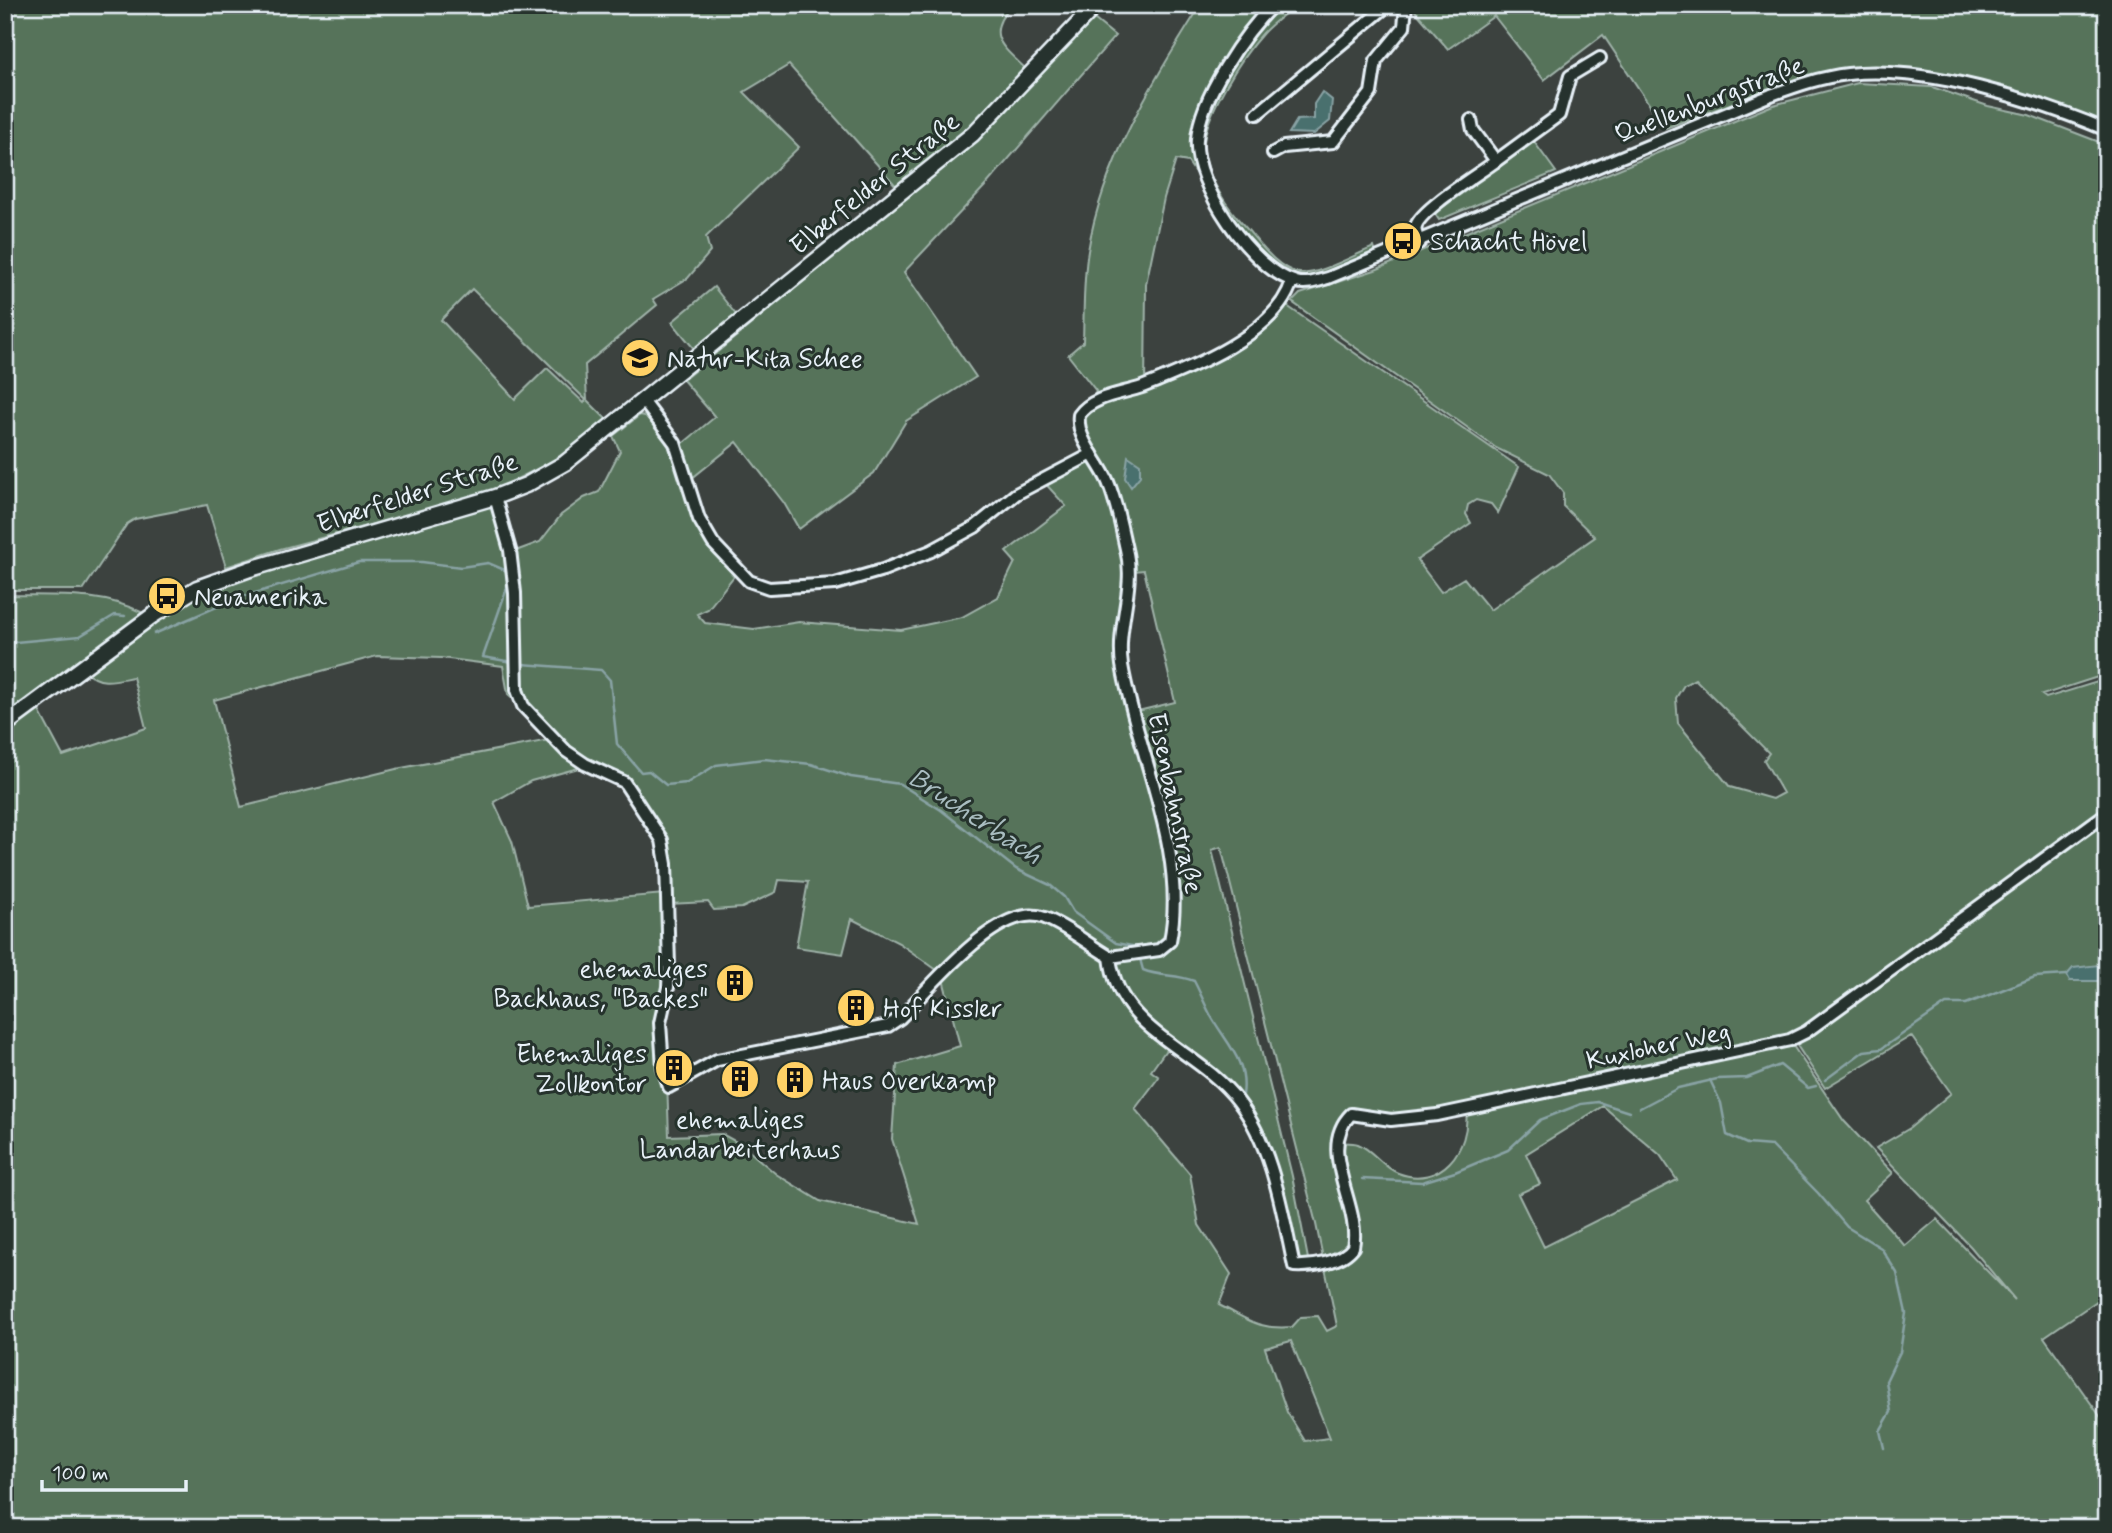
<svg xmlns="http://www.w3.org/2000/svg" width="2112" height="1533" font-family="Mynerve,sans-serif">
	<rect width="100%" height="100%" fill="#3c423f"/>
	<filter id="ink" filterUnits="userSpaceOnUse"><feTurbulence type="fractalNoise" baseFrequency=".0143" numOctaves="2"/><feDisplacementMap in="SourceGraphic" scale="14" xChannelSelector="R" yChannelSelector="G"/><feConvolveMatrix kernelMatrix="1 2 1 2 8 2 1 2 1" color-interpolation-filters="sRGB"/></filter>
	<g filter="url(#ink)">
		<g fill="#56735a" stroke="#9fb2a9" stroke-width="2" fill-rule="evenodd">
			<path d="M5,5H1012C983,35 1003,47 1027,70L957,140L898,188L789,65L744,92L799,147L706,237L710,252L688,278L653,299L657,305L585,365L587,400L607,420L561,457L503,486L467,499L280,549L226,567L207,505L135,519L127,524L83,590H5ZM472,289L586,400L584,403L547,368L515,399L441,320Z"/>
			<path d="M1201,5H1263C1226,51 1180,112 1196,174L1188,162L1176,160L1164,198L1146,284L1145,391L1159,388L1193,368L1240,348L1287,306L1519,467L1498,513L1491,504L1476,500L1468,505L1466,514L1471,523L1417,560L1441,592L1464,578L1490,610L1595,537L1563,506V493L1549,474L1496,448L1292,302L1300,294L1375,270L1773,105L1858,83L1932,87L1988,106L2029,115L2107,145V674L2042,695L2046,698L2107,679V810L1806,1032L1789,1040L1844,1121L1893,1173L1864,1200L1905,1246L1937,1219L2015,1300L1971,1247L1876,1148L1910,1128L1951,1093L1911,1036L1825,1088L1794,1041L1826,1023L1981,906L2107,817V1294L2044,1337L2107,1426V1528H5V731L37,707L63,756L146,728L133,677C116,680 100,686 87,672L183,601L219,584L492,505C518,570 514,623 514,691L517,702L508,694L503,666L441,658L377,656L214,700L241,807L396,769L549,740L586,766L531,781L494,802L512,841L528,906L664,894L666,982L657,1023L658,1050L667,1080L669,1136L722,1134L742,1145L776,1174L820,1201L919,1224L892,1139L897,1065L960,1046L943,979L982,941L1012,924L1038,920L1103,959L1115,992L1137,1023L1168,1047L1151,1071L1159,1077L1135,1109L1190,1174L1199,1225L1231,1274L1219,1305C1248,1319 1257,1330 1292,1327L1301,1317L1318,1316L1327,1331L1337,1326L1316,1224L1221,847L1212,850L1292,1176L1309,1264L1295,1261C1284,1211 1271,1128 1233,1091C1197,1055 1110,1019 1116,960L1159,953L1173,941L1178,906L1172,858L1164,859C1168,878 1177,921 1167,939C1162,947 1147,950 1138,951C1128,952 1115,955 1106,952C1077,943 1056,912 1023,915C991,918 963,952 941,973L899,943L852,919L843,954L796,947L808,882L779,880L776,892L742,908L714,910L708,902L669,904L671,852L641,798L611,771L584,760L569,749L543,724L520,690L521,602L513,552L540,542L561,515L584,498L599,492L620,451L613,436L640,415L650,417L669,447L700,529L734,576L708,609L697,614L705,623L754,629L799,622L901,630L962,617L998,597L1015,562L1006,552L1066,506L1043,481L1089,460L1105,485L1125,560L1118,648L1119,668L1140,759L1150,758L1138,711L1175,702L1144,570L1134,571L1112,485L1088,440L1084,422L1096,391L1068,355L1083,342C1084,312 1083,280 1088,251C1102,163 1154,79 1201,5ZM1695,679L1769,753L1764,760L1783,793L1772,799L1730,787L1678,723L1676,698L1684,685ZM1603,1106L1660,1155L1677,1180L1544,1247L1518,1194L1540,1184L1526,1154ZM1466,1110C1471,1150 1440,1189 1398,1173C1382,1167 1373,1150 1358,1144C1352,1142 1342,1143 1336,1142L1334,1130L1342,1117L1360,1113L1390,1117ZM1291,1341L1330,1438L1305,1441L1287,1412L1265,1348Z"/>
			<path d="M1283,5H1296C1285,14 1272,23 1263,33C1243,55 1201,119 1204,150C1207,179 1228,209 1247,229C1260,244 1278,269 1299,273C1316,277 1356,254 1374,247L1376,254C1355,262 1328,278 1306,278C1283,277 1264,255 1250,239C1195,182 1190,145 1227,77C1242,49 1259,25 1283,5Z"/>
			<path d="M1410,5H2107V124C2045,98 1912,57 1848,68C1785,80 1725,107 1665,128L1603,35L1544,80L1494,16L1448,49Z"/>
			<path d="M1094,19L1115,36L986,185L904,272L976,377L906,421L874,473L799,529L784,503L737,442L691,479L681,445L715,417L683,380L947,164L1012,105Z"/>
			<path d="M1532,139L1556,172L1439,220L1432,209L1454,197Z"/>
			<path d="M714,287L737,316L695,350L672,322Z"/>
			<path d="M5,595C53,596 100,591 143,613L16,708L5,706Z"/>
		</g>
		<g fill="#4a6f6e" stroke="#89a3a5" stroke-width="2">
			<path d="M1322,92L1332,100L1330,121L1314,134L1289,133L1297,120L1314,119V104Z"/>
			<path d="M1128,456L1140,464V476L1131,487L1125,478Z"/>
			<path d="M2107,964V981H2070L2067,975L2073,968Z"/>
		</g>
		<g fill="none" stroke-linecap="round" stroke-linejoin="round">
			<g stroke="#89a3a5" stroke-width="2.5">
				<path d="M154,634L235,599L359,562H422L461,567L488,563L507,571V588L483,657L512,662"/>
				<path d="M5,643L80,636L115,615L125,616"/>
				<path d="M522,664L601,670L610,680L617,744L641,772L649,771L666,785L687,783L716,765L764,759L811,764L851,777L900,784L941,810L1016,869L1050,885L1064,897L1073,912L1116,943L1137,947"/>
				<path d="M1140,959L1143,970C1160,977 1176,974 1194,981C1200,992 1205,1005 1211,1016C1226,1043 1248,1061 1243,1095"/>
				<path d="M1710,1080L1721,1103L1727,1135L1747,1144L1772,1146L1818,1193L1847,1227L1881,1248L1897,1273L1906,1313L1900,1352L1886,1381L1891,1412L1880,1431L1884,1448"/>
				<path d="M1825,1080L1864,1051L1881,1049L1946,1004H1966L2035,977L2067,975"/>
				<path d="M1640,1108L1678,1088L1717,1079L1747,1078L1780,1065L1808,1088L1816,1086"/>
				<path d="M1362,1179L1422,1182L1455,1172L1508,1150L1540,1120L1581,1104L1598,1102L1629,1112"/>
			</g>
			<defs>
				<g id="minor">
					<path d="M1273,5C1244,33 1200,98 1197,139C1193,184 1252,270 1296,282C1307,285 1317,281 1328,278L1771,95C1796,86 1821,77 1848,74C1925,65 2035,100 2107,130"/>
					<path d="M1257,114L1388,5"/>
					<path d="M1471,120L1473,130L1496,161L1559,115L1570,76L1600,58"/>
					<path d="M1273,153L1284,147L1333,142L1371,93L1376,61L1404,27L1406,5"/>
					<path d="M1420,242C1417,236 1414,232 1416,226C1421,209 1479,174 1496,161"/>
					<path d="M644,402L675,443L699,519L713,543L749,581L769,588L835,584L883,570L931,551L975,527L1016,494L1092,454"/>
					<path d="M495,497L510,550L515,593L517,690L523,706L566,751L585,764L624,782L662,840L666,864L669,966L668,987L660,1023L663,1067L669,1087L717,1060L888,1026L900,1018C928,990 1000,899 1045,918C1068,927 1089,945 1110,957"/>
					<path d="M1110,957C1118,1032 1198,1048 1238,1101C1273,1147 1282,1211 1294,1266C1312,1267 1343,1262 1353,1247C1362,1205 1315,1150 1351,1114L1391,1120L1437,1115L1790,1040L1806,1032L2107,813"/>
					<path d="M1110,957L1159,950L1170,941C1188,851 1137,754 1122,665C1116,626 1136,588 1126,549C1121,527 1117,503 1108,482C1099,461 1076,439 1079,415C1092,396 1122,394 1142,387C1191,368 1276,335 1292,281"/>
				</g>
				<path id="major" d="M5,725L152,616L197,588L250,569L495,497L526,485L565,463L973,134L1096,5"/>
			</defs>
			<use href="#minor" stroke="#e8f1f8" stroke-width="16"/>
			<use href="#major" stroke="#e8f1f8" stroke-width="19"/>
			<use href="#minor" stroke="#26332d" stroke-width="10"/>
			<use href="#major" stroke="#26332d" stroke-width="14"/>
		</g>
	</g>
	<defs>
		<symbol id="bus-disc" viewBox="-11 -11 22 22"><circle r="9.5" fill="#ffd166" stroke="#26332d"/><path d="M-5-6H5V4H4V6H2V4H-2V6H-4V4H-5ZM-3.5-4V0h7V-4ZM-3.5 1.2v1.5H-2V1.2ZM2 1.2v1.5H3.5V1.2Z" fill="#111"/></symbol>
		<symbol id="school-disc" viewBox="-11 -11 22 22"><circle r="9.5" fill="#ffd166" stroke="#26332d"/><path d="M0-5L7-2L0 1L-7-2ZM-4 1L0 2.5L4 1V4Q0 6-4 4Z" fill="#111"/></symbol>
		<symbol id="building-disc" viewBox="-11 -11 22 22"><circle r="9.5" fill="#ffd166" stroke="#26332d"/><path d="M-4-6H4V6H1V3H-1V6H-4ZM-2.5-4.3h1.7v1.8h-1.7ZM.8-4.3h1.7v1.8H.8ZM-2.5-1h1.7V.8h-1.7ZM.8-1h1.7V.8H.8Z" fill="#111"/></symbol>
	</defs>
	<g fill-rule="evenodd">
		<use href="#bus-disc" x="1381" y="219" width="44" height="44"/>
		<use href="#school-disc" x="618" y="336" width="44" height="44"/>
		<use href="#bus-disc" x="145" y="574" width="44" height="44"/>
		<use href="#building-disc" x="713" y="961" width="44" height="44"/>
		<use href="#building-disc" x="834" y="986" width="44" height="44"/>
		<use href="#building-disc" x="652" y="1046" width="44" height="44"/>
		<use href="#building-disc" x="718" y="1057" width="44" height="44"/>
		<use href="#building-disc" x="773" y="1058" width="44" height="44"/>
	</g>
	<g text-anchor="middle" stroke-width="6" stroke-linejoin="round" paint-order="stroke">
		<g font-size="26" fill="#e8f1f8" stroke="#26332d">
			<text transform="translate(1709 99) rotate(-21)" y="9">Quellenburgstraße</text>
			<text transform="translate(874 183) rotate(-39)" y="9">Elberfelder Straße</text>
			<text transform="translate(417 492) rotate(-18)" y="9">Elberfelder Straße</text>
			<text transform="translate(1176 803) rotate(78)" y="9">Eisenbahnstraße</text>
			<text transform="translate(1658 1045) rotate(-12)" y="9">Kuxloher Weg</text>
		</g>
		<g font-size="26" fill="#e8f1f8" stroke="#26332d" text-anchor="start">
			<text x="1430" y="250">Schacht Hövel</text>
			<text x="667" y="367">Natur-Kita Schee</text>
			<text x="194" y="605">Neuamerika</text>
			<text x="708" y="977" text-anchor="end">ehemaliges<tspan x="708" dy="30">Backhaus, "Backes"</tspan></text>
			<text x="883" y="1017">Hof Kissler</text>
			<text x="647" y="1062" text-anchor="end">Ehemaliges<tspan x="647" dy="30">Zollkontor</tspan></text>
			<text x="822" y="1089">Haus Overkamp</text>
			<text x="740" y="1128" text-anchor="middle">ehemaliges<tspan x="740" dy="30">Landarbeiterhaus</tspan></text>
		</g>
		<g font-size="28" font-style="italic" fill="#a9bdc1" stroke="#26332d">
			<text transform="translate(976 815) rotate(33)" y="10">Brucherbach</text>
		</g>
	</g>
	<rect width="2112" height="1533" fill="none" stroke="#26332d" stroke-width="28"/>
	<rect x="14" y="14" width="2084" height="1505" fill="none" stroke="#e8f1f8" stroke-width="2.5" filter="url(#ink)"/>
	<path d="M42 1480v10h144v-10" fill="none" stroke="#e8f1f8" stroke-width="3.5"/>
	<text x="52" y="1480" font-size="21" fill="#e8f1f8" stroke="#26332d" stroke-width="5" paint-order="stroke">100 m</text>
</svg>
